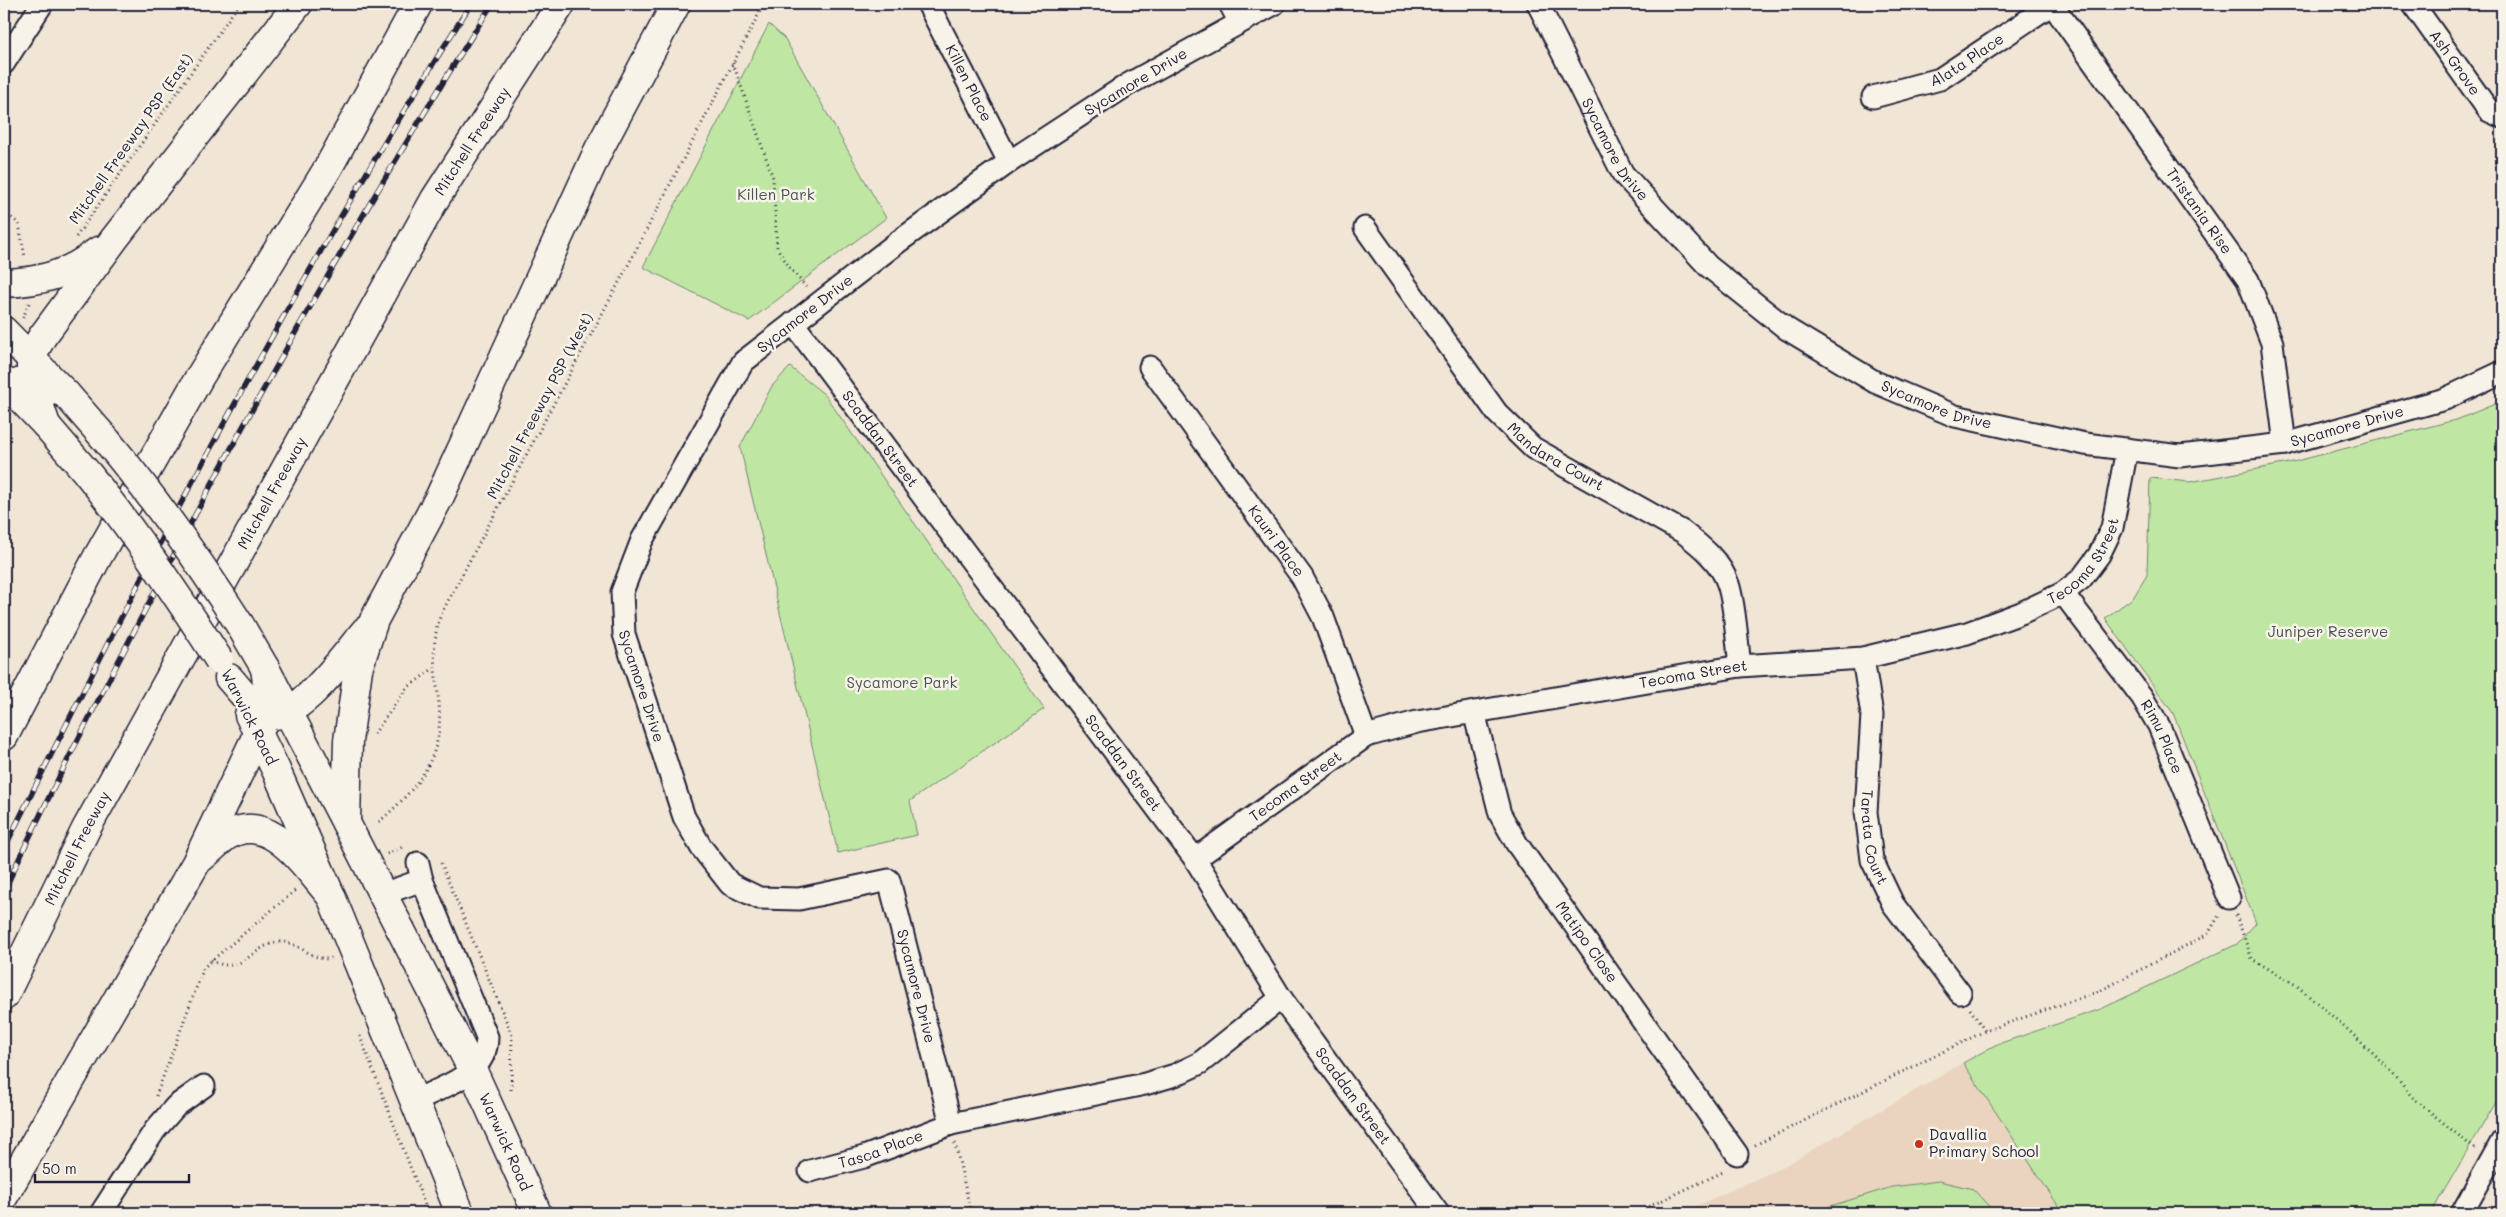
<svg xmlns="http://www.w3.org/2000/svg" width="2506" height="1217" font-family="Mali,sans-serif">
	<rect width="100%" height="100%" fill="#f1e5d5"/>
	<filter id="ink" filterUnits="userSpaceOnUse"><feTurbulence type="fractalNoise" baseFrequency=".02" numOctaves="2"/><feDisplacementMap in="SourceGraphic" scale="10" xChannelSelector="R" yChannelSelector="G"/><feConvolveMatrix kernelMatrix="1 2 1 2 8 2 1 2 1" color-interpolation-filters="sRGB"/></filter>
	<g filter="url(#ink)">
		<path fill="#ead4bf" d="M1963,1063L2063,1213H1680L1779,1169Z"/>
		<g fill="#bfe7a3" stroke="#70846f">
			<path d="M769,24L785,39L886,218L749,321L643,267Z"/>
			<path d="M790,367L825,395L1044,709L910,801L917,835L838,853L740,447L772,386Z"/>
			<path d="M2502,401V1092L2431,1213H2063L1963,1063L1995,1045L2101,1009L2237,944L2256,923L2173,713L2105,618L2133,598L2147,575L2150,478L2190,482L2289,463L2459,419Z"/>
			<path d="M1939,1181L1973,1189L1995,1213H1808L1892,1187Z"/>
		</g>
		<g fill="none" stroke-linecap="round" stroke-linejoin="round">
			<defs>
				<g id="minor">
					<path id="s1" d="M928,4L1009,162"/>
					<path d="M1230,4L1239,21"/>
					<path id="s2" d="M1274,4L1127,85L1009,162L898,242L743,362L642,540L622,592L624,634L684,817L701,847L730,884L759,898L799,899L889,880L951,1124L1145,1084L1175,1075L1200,1063L1281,998"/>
					<path id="s3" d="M1538,4L1623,174L1708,266L1787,329L1875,382L1955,416L2085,444L2180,456L2285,444L2445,399L2502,372"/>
					<path id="s4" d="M2052,4L2248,280L2272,343L2285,444"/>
					<path id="s5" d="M2413,4L2489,111L2502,117"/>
					<path d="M4,63L42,4"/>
					<path id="s6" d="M1873,97L1940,79L2052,4"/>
					<path id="s7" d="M1365,228L1497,413L1533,448L1683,532C1701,546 1721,562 1728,584C1735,604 1737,643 1740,666"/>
					<path id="s8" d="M793,323L1195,859L1281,998L1438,1213"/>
					<path id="s9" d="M1150,367L1302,577L1323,617L1366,736"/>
					<path id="s10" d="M2063,593L2142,697L2159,726L2229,898"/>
					<path id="s11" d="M1863,658L1872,715L1866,812L1872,860L1893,904L1960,993"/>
					<path id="s12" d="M1474,712L1500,814L1517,844L1737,1154"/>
					<path id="s13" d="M1195,859L1366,736L1417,722L1740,666L1863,658L1967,633L2021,613L2063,593L2081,579L2099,555L2112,528L2127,449"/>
					<path d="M383,894L422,880"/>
					<path d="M416,1100C444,1086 487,1075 487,1037L422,880L418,863"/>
					<path id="s14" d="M810,1171L864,1157L951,1124"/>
					<path d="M101,1213L155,1130L176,1106L204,1086"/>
					<path d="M2462,1213L2502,1141"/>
				</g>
				<g id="major">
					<path d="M4,331L66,394L107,441"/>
					<path d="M4,381L46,425L88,474"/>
					<path id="s15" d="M240,625L265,668L346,823L473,1071L537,1213"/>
					<path d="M249,715L276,770L331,896L460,1213"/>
				</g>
				<g id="highway">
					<path d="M4,283C40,282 70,274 98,251"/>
					<path d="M4,395C24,370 42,384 66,394"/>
					<path d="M46,425L31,380V357L42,337L115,238L298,4"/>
					<path d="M229,678C240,690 251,706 265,713C294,728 348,651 365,631"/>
					<path d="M4,736L97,558L199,378L328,168L418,4"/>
					<path d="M346,823L348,741L358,669L374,620L440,496L599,149L676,4"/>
					<path d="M202,857C210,851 217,843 225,837C269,807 306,868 331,896"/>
					<path id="s16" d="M4,996L86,829L435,199L561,4"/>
					<path d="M4,1196L196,863L267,714L268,691L265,668"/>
				</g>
			</defs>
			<use href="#minor" stroke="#22223b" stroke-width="25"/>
			<use href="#major" stroke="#22223b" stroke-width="31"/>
			<use href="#highway" stroke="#22223b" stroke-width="31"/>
			<g stroke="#22223b" stroke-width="3" stroke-dasharray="1 4" stroke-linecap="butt">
				<path d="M733,63L773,178L777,248L790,268L806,287"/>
				<path d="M4,211L19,224L25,257"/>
				<path d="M76,237L239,4"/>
				<path d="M23,318L29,303"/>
				<path d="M374,734L407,688L434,668"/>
				<path d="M379,822C416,789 444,759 439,705C436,671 429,648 441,614L625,271L764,4"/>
				<path d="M387,854L405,846"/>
				<path d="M441,863L512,1035L511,1093"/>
				<path d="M2236,915L2252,959L2296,985L2344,1026L2392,1072L2412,1097L2475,1149"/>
				<path d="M211,960C241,977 251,947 277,942C298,939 312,963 331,958"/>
				<path d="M1970,1009L1985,1031"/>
				<path d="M360,1036L428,1213"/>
				<path d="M156,1096L204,967L297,889"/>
				<path d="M955,1143L971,1213"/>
				<path d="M1755,1145L1985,1031L2100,991L2208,934L2220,914"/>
				<path d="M1635,1213L1725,1171"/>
			</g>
			<use href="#minor" stroke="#f7f3e8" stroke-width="21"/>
			<use href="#major" stroke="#f7f3e8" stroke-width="28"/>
			<use href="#highway" stroke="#f7f3e8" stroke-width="28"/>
			<defs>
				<g id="rail">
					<path d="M4,849C147,561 297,275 471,4"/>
					<path d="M4,891C47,798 94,708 141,618C249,409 366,203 492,4"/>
				</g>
			</defs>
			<use href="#rail" stroke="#22223b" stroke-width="5.5"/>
			<use href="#rail" stroke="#f7f3e8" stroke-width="4" stroke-dasharray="11" stroke-linecap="butt"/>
			<defs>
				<g id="major-bridge">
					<path d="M107,441C156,500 199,561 240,625"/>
					<path d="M88,474C136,534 178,596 219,660"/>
				</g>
			</defs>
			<use href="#major-bridge" stroke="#22223b" stroke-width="31" stroke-linecap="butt"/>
			<use href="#major-bridge" stroke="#f7f3e8" stroke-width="28"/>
		</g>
	</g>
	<circle fill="#c8321e" stroke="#f7f3e8" stroke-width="2" cx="1919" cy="1144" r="5"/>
	<g text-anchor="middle" stroke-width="5" stroke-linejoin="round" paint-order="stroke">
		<g font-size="15" fill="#22223b" stroke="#f7f3e8">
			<text dy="5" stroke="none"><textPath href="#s6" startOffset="102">Alata Place</textPath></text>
			<text dy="5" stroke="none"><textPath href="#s5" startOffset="72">Ash Grove</textPath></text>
			<text transform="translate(1136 82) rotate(-31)" y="5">Sycamore Drive</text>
			<text dy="5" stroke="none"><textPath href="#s1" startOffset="89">Killen Place</textPath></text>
			<text transform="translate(131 139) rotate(-55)" y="5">Mitchell Freeway PSP (East)</text>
			<text dy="5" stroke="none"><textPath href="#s16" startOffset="975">Mitchell Freeway</textPath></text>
			<text dy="5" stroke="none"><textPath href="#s3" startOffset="165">Sycamore Drive</textPath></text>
			<text dy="5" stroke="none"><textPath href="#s4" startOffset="254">Tristania Rise</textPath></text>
			<text transform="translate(805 314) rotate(-38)" y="5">Sycamore Drive</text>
			<text dy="5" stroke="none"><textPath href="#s3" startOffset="585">Sycamore Drive</textPath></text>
			<text transform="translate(540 406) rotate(-62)" y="5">Mitchell Freeway PSP (West)</text>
			<text dy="5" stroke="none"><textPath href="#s3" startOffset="1005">Sycamore Drive</textPath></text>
			<text dy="5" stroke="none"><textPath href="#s8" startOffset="145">Scaddan Street</textPath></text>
			<text dy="5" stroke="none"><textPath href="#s7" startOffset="301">Mandara Court</textPath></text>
			<text dy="5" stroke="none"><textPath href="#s16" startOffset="570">Mitchell Freeway</textPath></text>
			<text dy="5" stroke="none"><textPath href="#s9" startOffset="215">Kauri Place</textPath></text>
			<text dy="5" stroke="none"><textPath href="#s13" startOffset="964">Tecoma Street</textPath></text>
			<text dy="5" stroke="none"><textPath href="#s13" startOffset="544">Tecoma Street</textPath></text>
			<text dy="5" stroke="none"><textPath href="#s2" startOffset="999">Sycamore Drive</textPath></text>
			<text transform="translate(249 717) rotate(63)" y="5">Warwick Road</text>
			<text dy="5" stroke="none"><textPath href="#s10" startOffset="175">Rimu Place</textPath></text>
			<text dy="5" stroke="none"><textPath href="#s8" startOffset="550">Scaddan Street</textPath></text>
			<text dy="5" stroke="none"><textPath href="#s13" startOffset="124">Tecoma Street</textPath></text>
			<text dy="5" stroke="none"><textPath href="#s11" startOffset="181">Tarata Court</textPath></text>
			<text dy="5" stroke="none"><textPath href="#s16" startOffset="165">Mitchell Freeway</textPath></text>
			<text dy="5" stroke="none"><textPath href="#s12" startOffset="260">Matipo Close</textPath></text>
			<text dy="5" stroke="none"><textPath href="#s2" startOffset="1492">Sycamore Drive</textPath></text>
			<text dy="5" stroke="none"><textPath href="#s8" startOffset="955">Scaddan Street</textPath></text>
			<text dy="5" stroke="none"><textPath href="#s15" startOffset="581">Warwick Road</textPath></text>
			<text dy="5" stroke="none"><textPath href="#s14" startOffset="74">Tasca Place</textPath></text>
		</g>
		<g font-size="15" fill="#495355" stroke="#f7f3e8">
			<text x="776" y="200">Killen Park</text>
			<text x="2328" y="637">Juniper Reserve</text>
			<text x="902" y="688">Sycamore Park</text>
		</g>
		<g font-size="15" fill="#22223b" stroke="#f7f3e8" text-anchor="start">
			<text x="1929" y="1140">Davallia<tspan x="1929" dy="17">Primary School</tspan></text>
		</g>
	</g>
	<rect width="2506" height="1217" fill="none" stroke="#f7f3e8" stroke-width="20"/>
	<rect x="10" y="10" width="2486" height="1197" fill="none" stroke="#22223b" stroke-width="2" filter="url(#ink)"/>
	<path d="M35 1174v8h154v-8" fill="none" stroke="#22223b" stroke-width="2.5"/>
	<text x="42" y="1174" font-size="15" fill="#22223b" stroke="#f7f3e8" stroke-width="4" paint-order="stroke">50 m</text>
</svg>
